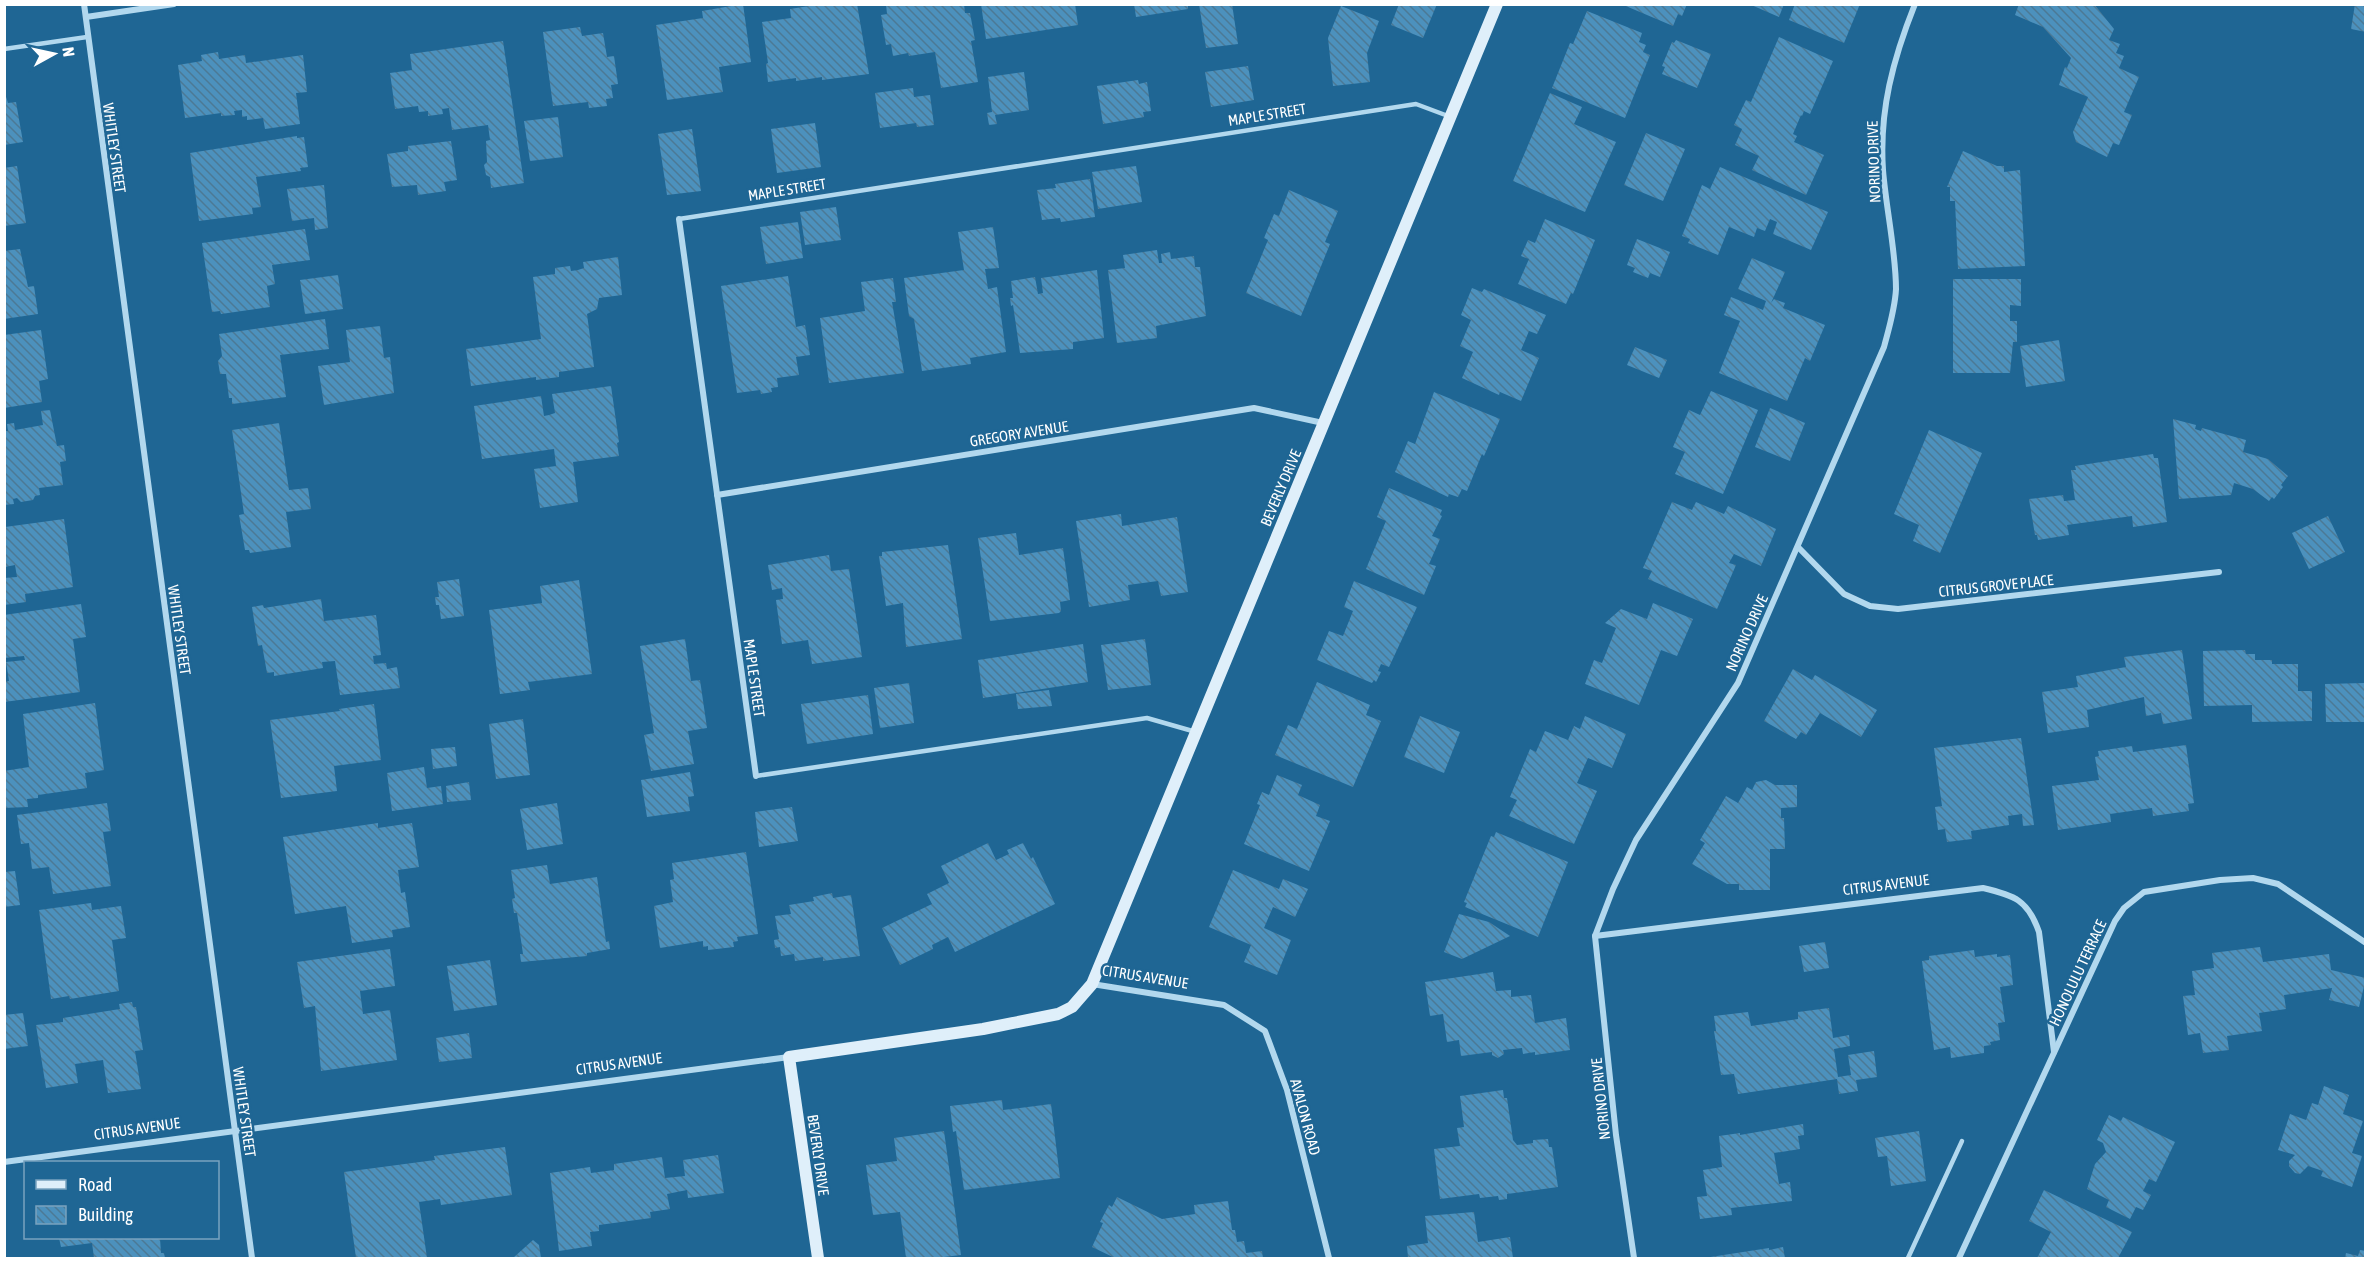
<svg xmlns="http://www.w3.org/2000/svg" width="2370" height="1263" font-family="'Asap Condensed',sans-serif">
	<defs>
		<pattern id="building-back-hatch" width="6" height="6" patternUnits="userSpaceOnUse" patternTransform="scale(1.5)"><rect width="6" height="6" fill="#4c91bd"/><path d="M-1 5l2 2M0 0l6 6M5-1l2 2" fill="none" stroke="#4c7995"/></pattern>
	</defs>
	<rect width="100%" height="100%" fill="#1f6694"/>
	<g fill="url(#building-back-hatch)">
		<path d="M743,4L751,62L719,67L723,92L667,100L656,25L703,18L702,11Z"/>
		<path d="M822,4H857L869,74L822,80V77L796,81V78L768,82L766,64L768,63L762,22L791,18L790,9Z"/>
		<path d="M886,4H964L965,13H970L975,40L971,41L978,82L941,88L935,52L909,56L908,53L893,56L891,44L886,45L881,15L887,14Z"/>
		<path d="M981,4H1075L1078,25L986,39Z"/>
		<path d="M1134,4H1188V9L1136,17Z"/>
		<path d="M1199,4H1232L1238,44L1206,48Z"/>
		<path d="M1399,4H1437L1423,38L1391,25Z"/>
		<path d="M1621,4H1687L1682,16L1678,14L1673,26Z"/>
		<path d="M1749,4H1784L1779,17Z"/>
		<path d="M1795,4H1860L1844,43L1789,20Z"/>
		<path d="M2019,4H2094L2114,29L2109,40L2120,44L2116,53L2124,56L2119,68L2139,77L2124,112L2132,115L2119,145L2113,143L2107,157L2076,142L2073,132L2088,97L2059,85L2065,67L2067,68L2071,58L2043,27L2015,15Z"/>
		<path d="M2355,4H2366V32L2351,29Z"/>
		<path d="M1341,6L1379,21L1367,53L1370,82L1333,86L1328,38Z"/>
		<path d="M1587,11L1642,33L1639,42L1646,45L1643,52L1650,55L1625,118L1552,88L1570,43L1573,44Z"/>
		<path d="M580,27L582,36L603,33L607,57L614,56L618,84L611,85L613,98L606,99L607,106L589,108L588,102L553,106L543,32Z"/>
		<path d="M1779,37L1833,61L1810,114L1804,111L1802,116L1801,115L1793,134L1797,136L1794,142L1824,155L1806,195L1752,170L1759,156L1735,145L1742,129L1734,125L1746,100L1751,102Z"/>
		<path d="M1676,40L1711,54L1697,88L1662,74L1665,67L1662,66L1672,42L1674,43Z"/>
		<path d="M503,41L524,183L491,188L490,177L486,175L484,165L487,162L486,141L490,140L488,125L452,130L449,108L442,109L443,114L428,116V111L419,112L418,106L395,109L390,73L412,70L410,54Z"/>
		<path d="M218,52L219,59L245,55L246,63L303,55L307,92L296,93L300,124L265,129L263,118L247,120V116L242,117V110L234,111L235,115L221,116V113L185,118L178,65L202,61L201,55Z"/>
		<path d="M1248,66L1254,100L1211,107L1205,72Z"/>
		<path d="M1024,72L1029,110L995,115L997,124L989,125L987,113L992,112L988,77Z"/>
		<path d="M1138,80L1139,84L1147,82L1151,111L1143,112L1144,117L1103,124L1097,86Z"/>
		<path d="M913,88L914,97L930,95L934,125L917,127L916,123L880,128L875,93Z"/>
		<path d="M4,90L8,103L16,102L23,142L4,145Z"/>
		<path d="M1550,93L1582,107L1574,124L1616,142L1585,212L1513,181Z"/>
		<path d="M558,117L563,157L530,161L524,121Z"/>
		<path d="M815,123L821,167L777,173L771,129Z"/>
		<path d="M692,129L701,191L667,195L658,134Z"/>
		<path d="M1646,133L1685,149L1663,201L1624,185Z"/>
		<path d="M297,136V138L304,137L308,167L300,168L301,171L256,177L261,207L252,208L253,214L199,221L190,153Z"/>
		<path d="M451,141L457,180L444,182L446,191L418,195L417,185L392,187L387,154L408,151V146Z"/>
		<path d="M1963,151L1997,166H2004V172L2020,170L2025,266L1958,269L1955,201H1950V187H1947Z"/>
		<path d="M17,166L26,223L4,226V168Z"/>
		<path d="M1136,166L1142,202L1098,209L1092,172Z"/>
		<path d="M1720,167L1828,212L1811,250L1773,234L1777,222L1770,219L1765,231L1757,228L1754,237L1729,227L1718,255L1688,243L1690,239L1682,236L1702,185L1710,189Z"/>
		<path d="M1090,179L1095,217L1061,222L1060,218L1042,220L1037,190L1056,188L1055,184Z"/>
		<path d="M324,185L328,228L315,230L314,218L292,221L287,189Z"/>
		<path d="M1289,190L1338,211L1325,242L1330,244L1301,316L1246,293L1268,240L1264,238L1274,214L1279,216Z"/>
		<path d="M836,207L841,240L805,245L800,212Z"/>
		<path d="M1545,219L1595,240L1573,294L1571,293L1566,304L1518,284L1529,259L1521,256L1528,240L1535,243Z"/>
		<path d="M798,222L803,258L766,264L760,227Z"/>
		<path d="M993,227L999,268L985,269L988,289L997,287L1006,352L970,358L971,364L922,371L914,319L909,316L904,278L964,270L958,232Z"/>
		<path d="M305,229L310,260L272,265L275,284L267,286L270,307L221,314L220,311L212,312L202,243Z"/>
		<path d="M1637,239L1670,252L1660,277L1650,273L1648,278L1633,272L1635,268L1627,265Z"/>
		<path d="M20,249L28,287L34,286L38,314L4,319V251Z"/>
		<path d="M1157,250L1159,263H1162L1161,254L1170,252L1171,259L1194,256L1195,267H1200L1206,316L1156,326L1157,338L1117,343L1108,270L1125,268L1123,255Z"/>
		<path d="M618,257L622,295L599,298L597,309L587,314L594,367L559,372V377L536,380V377L471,386L466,349L541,339L533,277L555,274V268L570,266L571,271L578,270L584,268L583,262Z"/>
		<path d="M1752,258L1785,272L1771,303L1774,299L1785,303L1783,308L1825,325L1810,361L1805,358L1787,401L1719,373L1740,321L1724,315L1731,297L1763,310L1766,301L1738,289Z"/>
		<path d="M1097,270L1104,338L1073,342V349L1020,353L1013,305L1011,306L1010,298H1013L1011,281L1035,277L1038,294L1043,293L1041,278Z"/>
		<path d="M338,275L343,309L305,314L300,280Z"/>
		<path d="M788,276L796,327L805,325L810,355L796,357L799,375L777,378L778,387L771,388L772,392L761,394L760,390L737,393L721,286Z"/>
		<path d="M893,278L896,302H892L904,373L829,383L820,318L865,311L861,282Z"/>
		<path d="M1953,279H2021V306L2010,305V321H2017V342H2013L2010,373H1953Z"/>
		<path d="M1472,288L1482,292L1484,289L1546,315L1537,334L1529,331L1521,350L1539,358L1521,401L1500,392L1499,395L1462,378L1473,352L1460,346L1471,320L1461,315Z"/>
		<path d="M325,319L329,349L280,355L286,397L232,404V398H229L226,374H220L218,361L222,356L219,334Z"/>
		<path d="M380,326L384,358L390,357L394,393L324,405L318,366L350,362L346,330Z"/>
		<path d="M41,330L48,379L39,381L42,402L4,408V335Z"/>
		<path d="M2059,340L2065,381L2026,387L2020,346Z"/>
		<path d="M1635,347L1667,360L1659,378L1627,365Z"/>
		<path d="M611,386L619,442L617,443L619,456L573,462L578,502L540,508L534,469L556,466L554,449L482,459L474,406L541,396L544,416L549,415L555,413L552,394Z"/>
		<path d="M1711,391L1758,410L1723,494L1675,474L1685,452L1673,447L1689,410L1700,415Z"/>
		<path d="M1434,392L1500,419L1484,456L1482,454L1467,491L1462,489L1458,497L1449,494L1448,497L1395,472L1408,441L1415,444Z"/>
		<path d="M1770,408L1805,423L1790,461L1755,447Z"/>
		<path d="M50,410L57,446L64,445L66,461L60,462L63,485L39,488L40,495L35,496L33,500L21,502L17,498L13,499L14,504L4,505V431H8L7,424L14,423L15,430L43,425L41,411Z"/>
		<path d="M2173,419L2196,425L2195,429L2201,431L2202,428L2246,440L2243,452L2268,459L2288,476L2281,485L2283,487L2274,499L2272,497L2269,501L2253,489L2234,483L2231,495L2179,499Z"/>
		<path d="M279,423L289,490L308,488L311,509L286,512L291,547L250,553L249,550H245L239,515L244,514L232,430Z"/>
		<path d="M1929,430L1982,453L1940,553L1913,541L1919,525L1894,514Z"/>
		<path d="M2153,454L2154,458H2158L2167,522L2133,527L2132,516L2067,525L2069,535L2038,540L2037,535H2035L2029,499L2063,495L2064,501L2075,500L2071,470H2076L2075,466Z"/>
		<path d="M1389,488L1442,510L1440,515L1442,516L1432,536L1440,539L1429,564L1436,566L1424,595L1366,569L1386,521L1377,517Z"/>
		<path d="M1672,502L1692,510L1696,502L1724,514L1728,506L1776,529L1761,566L1734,554L1729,563L1736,565L1717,609L1648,579L1652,571L1643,568Z"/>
		<path d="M1121,514L1122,526L1177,517L1188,592L1161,596L1158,581L1128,585L1130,600L1089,607L1076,521Z"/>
		<path d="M2328,516L2345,552L2309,569L2292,533Z"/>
		<path d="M64,519L73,587L25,594L26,602L4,605V578L17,577L15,565L5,567V527Z"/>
		<path d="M1016,533L1019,555L1063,548L1070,600L1060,602L1061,611L1059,613L990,621L978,538Z"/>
		<path d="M948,545L962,639L906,647L903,603L886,606L879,556H882V552Z"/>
		<path d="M829,555L831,571L849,569L862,657L812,664L808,640L782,644L776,600L783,599L782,588L772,590L768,565Z"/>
		<path d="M459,579L464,616L441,619L439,605H436L435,597H439L437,582Z"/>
		<path d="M579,580L592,674L528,682L530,690L500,694L489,610L542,603L540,586Z"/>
		<path d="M1354,581L1417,607L1389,667L1381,664L1378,671L1381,672L1376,682L1374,680L1372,683L1317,660L1329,631L1343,636L1353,611L1344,607Z"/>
		<path d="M321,599L324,621L376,615L381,655L373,656L374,664L386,663L387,669L397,667L400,688L340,695L335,661L322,662L323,668L274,676V672L267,673L262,645L258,646L252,607L263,605L264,608Z"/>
		<path d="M1653,603L1693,619L1677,656L1661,650L1639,705L1585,684L1594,660L1602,663L1616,628L1605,623L1621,609L1647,619Z"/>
		<path d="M81,604L86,637L73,639L80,692L4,702V682L9,681L6,662L25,660L24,656L4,658V615Z"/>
		<path d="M685,639L691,681L700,680L707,728L688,731L694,764L651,771L644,735L654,733L640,646Z"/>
		<path d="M1145,639L1151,685L1108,690L1101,645Z"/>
		<path d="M1083,644L1088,682L983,698L978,660Z"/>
		<path d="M2182,650L2192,719L2163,724L2161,713L2146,716L2144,697L2087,710L2089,727L2048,733L2042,692L2078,687L2076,676L2126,667L2124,657Z"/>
		<path d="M2245,650L2246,654H2255V660H2272V664H2298V691H2312V721L2252,722V705L2204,706L2203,651Z"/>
		<path d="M1793,669L1812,680L1815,675L1877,710L1861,737L1820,713L1806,735L1801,732L1796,739L1764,721Z"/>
		<path d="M1317,682L1370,705L1366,715L1381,721L1353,787L1275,755L1288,725L1297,729Z"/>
		<path d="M909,683L914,723L880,728L874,688Z"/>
		<path d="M2364,683L2365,722H2326L2325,684Z"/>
		<path d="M1049,690L1052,706L1018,709L1016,694Z"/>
		<path d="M868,695L873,734L807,744L801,704Z"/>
		<path d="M95,703L104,770L85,773L87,788L38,795V798L27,799L28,807L4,808V771L29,767L23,714Z"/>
		<path d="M374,704L381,760L334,766L337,791L281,798L270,720L340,711L339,709Z"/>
		<path d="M1420,716L1460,732L1444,773L1404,757Z"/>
		<path d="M1585,716L1626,734L1612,768L1588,758L1577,783L1597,791L1574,844L1509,816L1517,800L1510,797L1530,749L1536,752L1545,731L1568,740L1574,726L1580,729Z"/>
		<path d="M523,719L530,775L496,779L489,724Z"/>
		<path d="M2021,738L2034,825L2023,826L2022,814L2008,816L2009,825L1971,831L1972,839L1947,842L1945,829L1938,830L1935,807L1942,806L1934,748Z"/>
		<path d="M2186,745L2194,803L2188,804L2189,811L2153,816L2152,808L2110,814L2111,822L2058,830L2052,786L2099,780L2095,757L2099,756L2098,751L2132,746L2133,752Z"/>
		<path d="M455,747L457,766L433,769L431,749Z"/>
		<path d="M424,767L427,788L441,786L443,804L392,811L387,773Z"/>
		<path d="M690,772L694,796L688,797L690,811L647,817L641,780Z"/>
		<path d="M1277,775L1302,785L1298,795L1320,805L1316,816L1330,821L1309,871L1244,844L1260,805L1257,804L1262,792L1269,795Z"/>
		<path d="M1766,780L1775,785H1797V807L1781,808V818H1784L1785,849H1770V890H1739V884H1727L1692,864L1705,843L1700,840L1726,796L1738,803L1747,787L1752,790L1756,782Z"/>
		<path d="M469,782L471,800L447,802L446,786Z"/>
		<path d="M107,803L111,831L103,832L111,886L53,894L49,867L32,869L29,843L21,844L17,815Z"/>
		<path d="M557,803L563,844L527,850L520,809Z"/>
		<path d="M792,807L798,841L759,847L755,812Z"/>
		<path d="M378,823V828L412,823L419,867L398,870L401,893L405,892L410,927L392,930L393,937L352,943L346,906L295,914L283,837Z"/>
		<path d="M1496,832L1568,862L1538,937L1465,907L1467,903L1464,902L1491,836L1494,837Z"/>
		<path d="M988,843L996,860L1009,854L1007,850L1023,843L1031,859L1033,857L1055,904L955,952L948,937L932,945L933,949L900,965L882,928L932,904L927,894L949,883L941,866Z"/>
		<path d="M746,852L758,934L737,937L738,941L733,942L734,947L708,950V946L703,947V941L660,948L654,906L673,902L670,880L674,879L672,863Z"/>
		<path d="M547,865L550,884L597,877L606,942L609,941L610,949L587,953V956L521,962L520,954H523L517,913H514L512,899L515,898L511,870Z"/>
		<path d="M1233,870L1279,889L1283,879L1308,889L1295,917L1273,907L1264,928L1291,940L1277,975L1244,962L1251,945L1209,927Z"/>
		<path d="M15,871L20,905L4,907V872Z"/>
		<path d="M832,893L833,898L851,895L860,956L823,961V957L795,961L794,954L781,956L780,947L775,948L774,940L779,939L775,916L791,914L789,905L814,901L813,897Z"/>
		<path d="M91,903L92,910L121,906L126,938L112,940L119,991L70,999L69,996L51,999L39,910Z"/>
		<path d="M1459,914L1489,922L1510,936L1462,959L1444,952Z"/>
		<path d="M1825,942L1829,968L1804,972L1799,946Z"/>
		<path d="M2260,947L2263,962L2329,954L2331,970L2366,978L2359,1007L2329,1000L2332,988L2284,995L2286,1009L2259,1013L2262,1031L2227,1036L2229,1050L2203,1053L2200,1033L2188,1035L2183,996L2195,995L2192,971L2214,968L2212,953Z"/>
		<path d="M390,949L395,986L360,991L363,1014L390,1010L397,1060L321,1071L315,1006L304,1008L297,962Z"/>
		<path d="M1974,950L1975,957L1997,954V957L2010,955L2013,985L2000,987L2005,1022L1998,1023L2000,1040L1990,1042L1991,1045L1984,1046V1053L1951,1058L1950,1047L1934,1050L1922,961L1929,960V956Z"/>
		<path d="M490,960L497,1005L454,1011L447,966Z"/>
		<path d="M1493,972L1496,991L1511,990V997L1531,995L1535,1023L1566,1018L1570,1050L1535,1055V1052L1523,1054L1522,1048L1503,1050L1504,1054L1498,1058L1492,1055V1052L1461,1056L1459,1040L1447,1042L1443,1014L1430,1016L1425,982Z"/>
		<path d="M132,1002L133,1007H136L143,1050L135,1051L141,1089L108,1093L103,1060L75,1064L78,1083L46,1088L36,1025L63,1022V1018L120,1009L119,1004Z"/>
		<path d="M1829,1008L1833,1038L1849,1035L1850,1046L1834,1049L1838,1077L1851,1075L1848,1055L1874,1051L1877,1077L1856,1080L1858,1091L1839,1094L1837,1079L1738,1094L1734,1074L1721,1075L1714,1031H1716L1714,1016L1748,1012L1751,1026L1798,1019V1012Z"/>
		<path d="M23,1013L28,1046L4,1049V1015Z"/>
		<path d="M469,1033L472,1058L439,1062L436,1038Z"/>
		<path d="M2324,1086L2349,1095L2343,1114L2363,1121L2352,1153L2362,1156L2352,1187L2321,1176L2323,1171L2308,1166L2300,1174L2295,1173L2289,1166V1161L2295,1155L2278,1150L2290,1114L2306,1120L2312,1103L2318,1105Z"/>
		<path d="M1503,1090L1504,1098H1507L1513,1140L1517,1145L1533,1143V1140L1548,1139L1549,1147H1552L1558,1187L1507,1194V1199L1499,1200L1498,1196L1480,1198L1479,1194L1440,1199L1434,1149L1460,1146L1457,1128L1464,1127L1460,1096Z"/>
		<path d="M1002,1100L1003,1110L1051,1104L1060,1178L964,1190L956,1131L953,1132L950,1106Z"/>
		<path d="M2109,1115L2121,1121L2123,1117L2175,1142L2156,1182L2149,1179L2143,1191L2151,1195L2143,1210L2136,1207L2130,1219L2106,1207L2109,1200L2087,1189L2095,1164L2106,1152L2103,1143L2097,1140Z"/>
		<path d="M1803,1124L1804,1135L1798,1136L1800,1149L1774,1153L1779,1184L1790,1182L1792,1201L1731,1208L1732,1215L1700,1219L1697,1197L1707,1196L1703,1170L1722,1167L1719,1136L1740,1133V1135Z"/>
		<path d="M944,1131L961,1255L935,1258H906L900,1212L873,1215L866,1165L897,1161L894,1138Z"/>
		<path d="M1919,1131L1926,1181L1891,1186L1887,1156L1878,1157L1875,1138Z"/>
		<path d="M505,1147L512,1195L441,1205L440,1199L419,1202L427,1258H356L344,1172L435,1160L434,1156Z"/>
		<path d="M718,1155L724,1193L688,1198L687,1190L667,1194L670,1209L650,1212L651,1218L599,1225V1231L590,1232L592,1246L559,1251L550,1173L590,1167L591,1173L614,1170V1164L662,1157L665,1178L685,1176L683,1160Z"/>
		<path d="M2044,1190L2132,1232L2118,1258H2037L2051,1232L2029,1221Z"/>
		<path d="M1117,1197L1162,1219L1195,1214L1194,1205L1228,1201L1232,1230H1235L1237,1242L1244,1241L1246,1253L1262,1251L1263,1258H1115L1092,1247L1103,1223L1100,1222L1109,1205L1112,1207Z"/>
		<path d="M1474,1212L1478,1242L1510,1237L1513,1258H1408L1407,1246L1428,1243L1425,1216Z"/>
		<path d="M59,1238H160L161,1253H164L165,1258H94L92,1243L61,1247Z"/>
		<path d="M533,1240L539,1245L541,1258H513Z"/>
		<path d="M1783,1247L1785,1258H1704L1769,1248V1250Z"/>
		<path d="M2360,1250L2366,1251V1258H2345L2346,1253L2358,1256Z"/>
	</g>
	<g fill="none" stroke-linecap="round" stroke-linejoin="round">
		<g stroke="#b2d8ee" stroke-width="4.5">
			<path d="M4,49L87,37"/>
			<path d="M679,219L1416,104L1448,116"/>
			<path d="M756,776L1147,718L1196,732"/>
			<path d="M1908,1258L1962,1141"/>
		</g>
		<g stroke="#b2d8ee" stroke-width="6">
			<path d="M84,4L252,1258"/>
			<path d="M86,17L174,4"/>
			<path d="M679,219L756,776"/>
			<path d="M717,495L1254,408L1323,423"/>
			<path d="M1798,547L1844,594L1870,606L1898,609L2219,572"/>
			<path d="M1595,936L1983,888C2014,895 2028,900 2039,932L2054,1052"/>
			<path d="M1092,984L1224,1005L1265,1031L1287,1090L1329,1258"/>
			<path d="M4,1162L789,1057"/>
			<path d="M1634,1258L1616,1135L1595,936L1613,889L1636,840L1738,683L1884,347C1889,328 1895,309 1896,289C1896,252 1886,208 1883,170C1879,111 1893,59 1915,4"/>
			<path d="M1959,1258L2115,921L2124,908L2144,892L2220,880L2253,878L2278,884L2366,943"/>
		</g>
		<path stroke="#dfeffa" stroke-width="12" d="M818,1258L789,1057L983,1029L1058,1014L1072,1007L1092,984L1497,4"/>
	</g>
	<g text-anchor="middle" stroke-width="5" stroke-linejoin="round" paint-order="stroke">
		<g font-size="15" fill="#fff" stroke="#1f6694">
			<text transform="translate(1267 115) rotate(-9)" y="5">MAPLE STREET</text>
			<text transform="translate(114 148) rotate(82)" y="5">WHITLEY STREET</text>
			<text transform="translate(1874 162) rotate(-92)" y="5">NORINO DRIVE</text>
			<text transform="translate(787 190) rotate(-9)" y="5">MAPLE STREET</text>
			<text transform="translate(1019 434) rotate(-9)" y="5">GREGORY AVENUE</text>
			<text transform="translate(1281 488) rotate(-67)" y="5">BEVERLY DRIVE</text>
			<text transform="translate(1996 586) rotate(-6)" y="5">CITRUS GROVE PLACE</text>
			<text transform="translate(179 630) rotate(82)" y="5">WHITLEY STREET</text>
			<text transform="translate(1747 633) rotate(-66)" y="5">NORINO DRIVE</text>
			<text transform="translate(754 678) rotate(82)" y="5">MAPLE STREET</text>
			<text transform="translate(1886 885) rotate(-7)" y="5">CITRUS AVENUE</text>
			<text transform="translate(2078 973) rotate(-65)" y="5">HONOLULU TERRACE</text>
			<text transform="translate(1145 977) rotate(9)" y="5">CITRUS AVENUE</text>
			<text transform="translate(619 1064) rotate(-8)" y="5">CITRUS AVENUE</text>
			<text transform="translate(1601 1099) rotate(-96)" y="5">NORINO DRIVE</text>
			<text transform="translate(244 1112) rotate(82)" y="5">WHITLEY STREET</text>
			<text transform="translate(1305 1117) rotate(75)" y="5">AVALON ROAD</text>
			<text transform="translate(137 1129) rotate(-8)" y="5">CITRUS AVENUE</text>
			<text transform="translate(818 1155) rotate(82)" y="5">BEVERLY DRIVE</text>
		</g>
	</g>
	<rect width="2370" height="1263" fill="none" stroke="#ffffff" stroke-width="12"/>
	<rect x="24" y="1161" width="195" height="78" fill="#1f6694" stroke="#79a3bf" stroke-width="1.5"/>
	<rect x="36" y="1180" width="30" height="9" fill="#dfeffa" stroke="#79a3bf" stroke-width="1.5"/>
	<text x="78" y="1191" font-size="18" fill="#ffffff">Road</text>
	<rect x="36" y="1206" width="30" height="18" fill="url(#building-back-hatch)" stroke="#79a3bf" stroke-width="1.5"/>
	<text x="78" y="1221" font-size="18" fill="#ffffff">Building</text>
	<g transform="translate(54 54) rotate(82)" stroke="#1f6694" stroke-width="4.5" paint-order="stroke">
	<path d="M0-4.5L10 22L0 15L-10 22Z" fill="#ffffff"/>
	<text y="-9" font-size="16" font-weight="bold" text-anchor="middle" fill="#ffffff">N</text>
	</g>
</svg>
